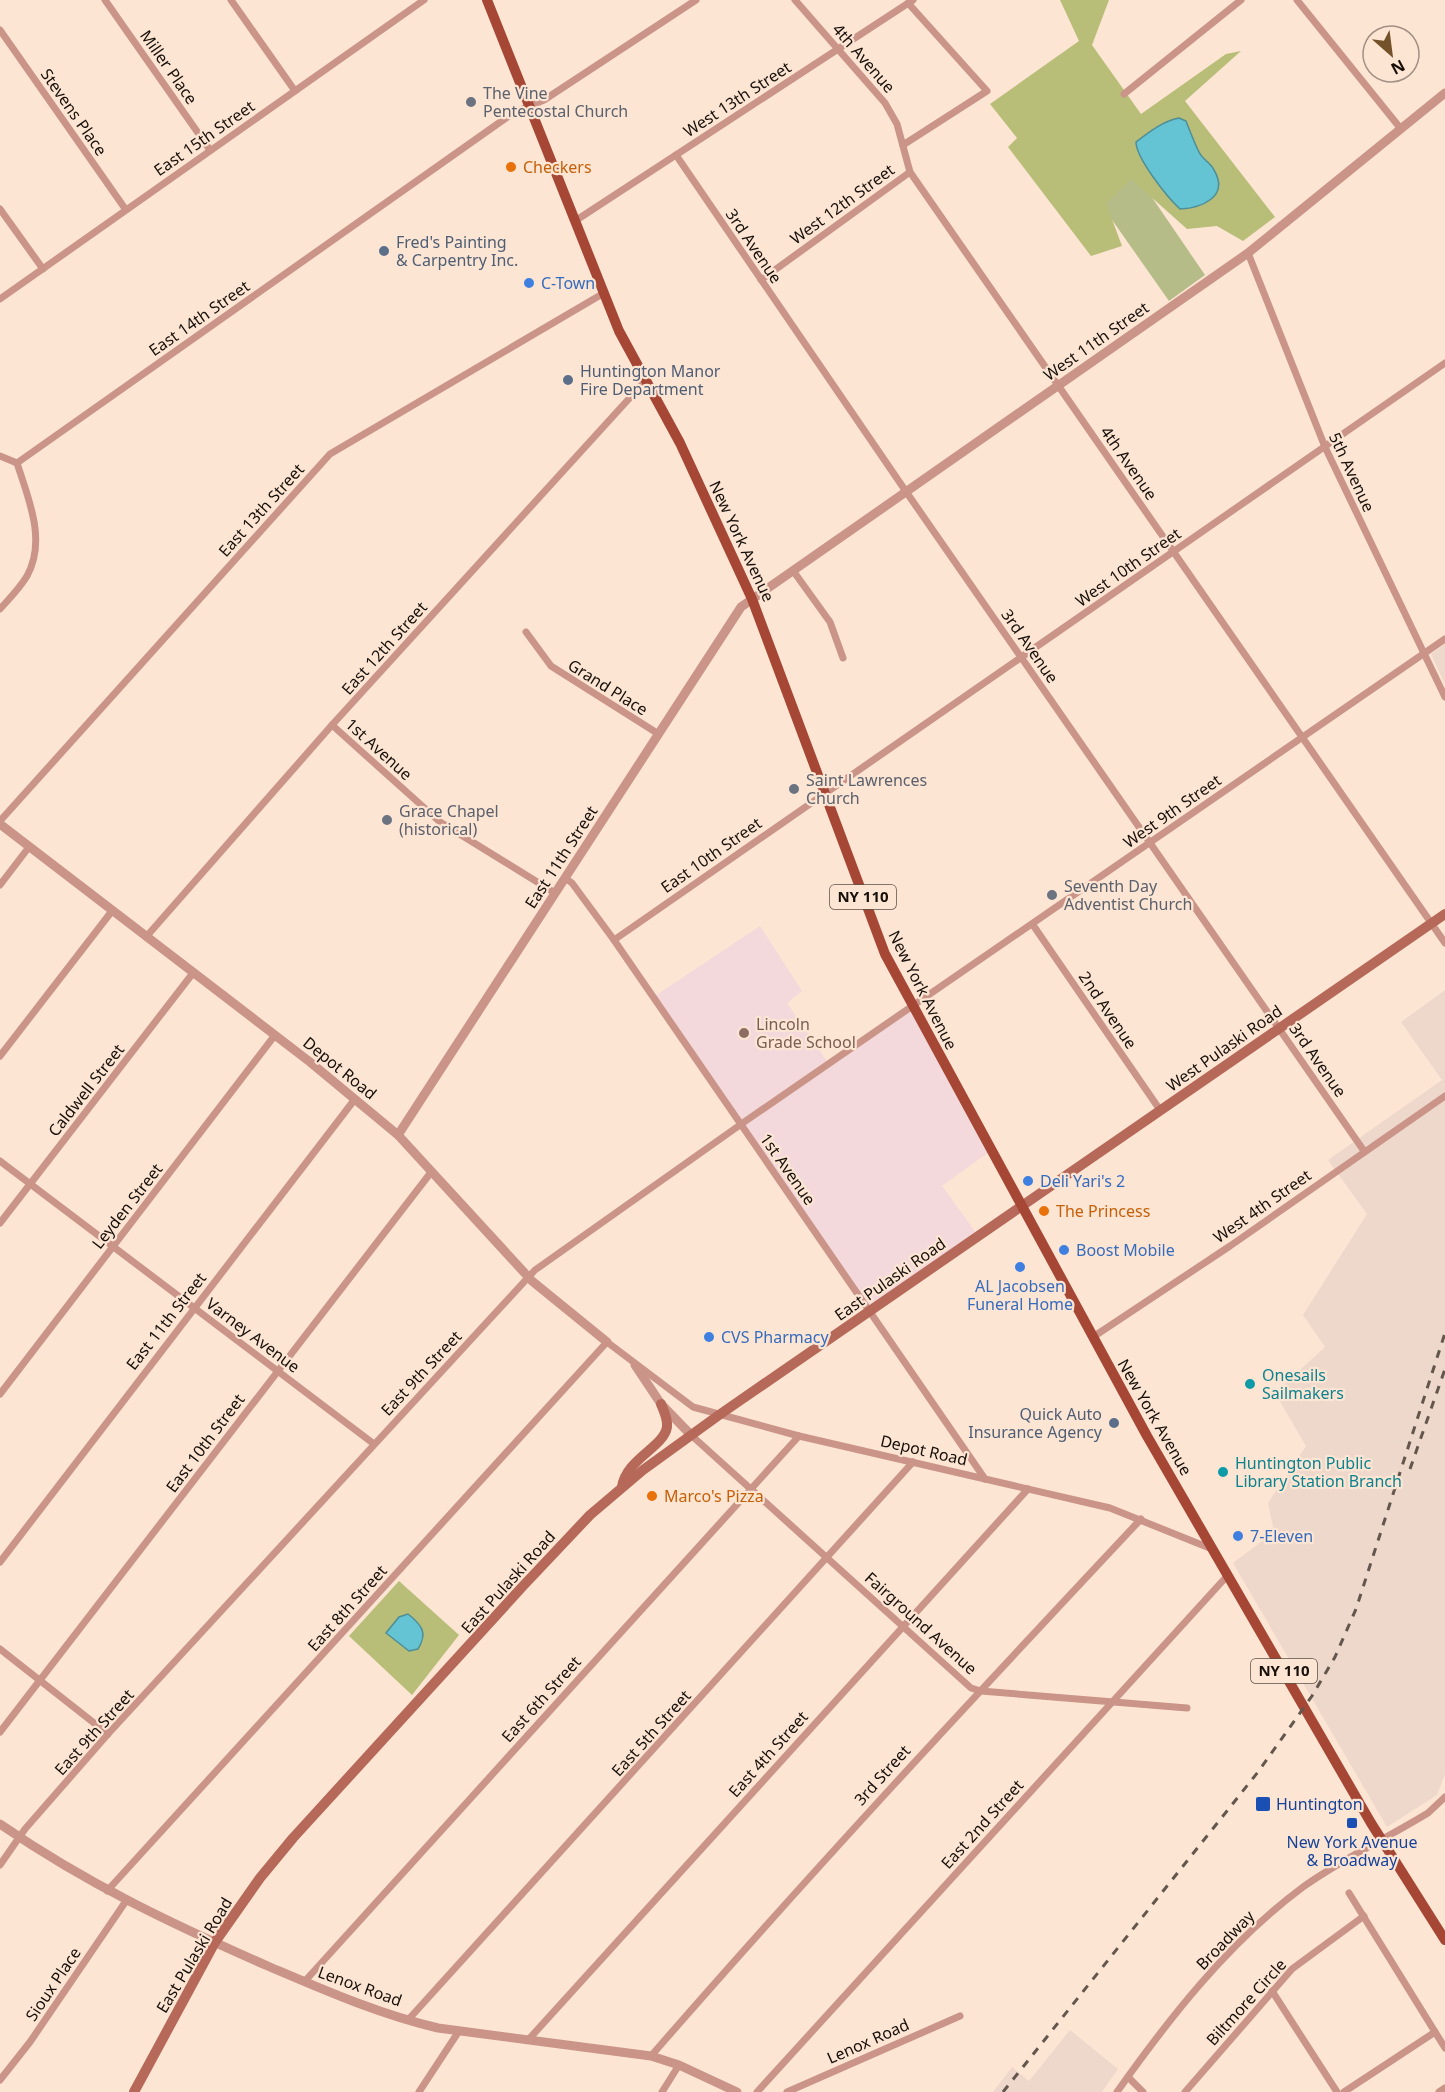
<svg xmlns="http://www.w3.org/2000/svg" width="1445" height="2092" font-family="'Noto Sans',sans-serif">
	<rect width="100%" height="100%" fill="#fde5d4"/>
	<g fill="#eed7cb">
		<path d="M1445,644V684L1431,654Z"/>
		<path d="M1445,990V1774L1437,1795L1387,1827L1233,1563L1274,1532L1268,1503L1306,1446L1275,1393L1325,1347L1303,1315L1367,1214L1328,1160L1442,1080L1401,1022Z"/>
		<path d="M1070,2030L1118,2069L1102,2092H993L1012,2067L1029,2081Z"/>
	</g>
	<path fill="#f3d9db" d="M760,926L802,991L787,1003L829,1064L913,1008L989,1152L942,1186L977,1234L871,1310L655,996Z"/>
	<path fill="#b6bc88" d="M1134,171L1205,275L1169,301L1096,197Z"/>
	<g fill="#b8be78" fill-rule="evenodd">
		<path d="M1060,0H1109L1092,45L1141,114L1226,54L1241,51L1185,101L1275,217L1243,241L1217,226L1187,229L1131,179L1106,203L1122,246L1091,256L1008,147L1017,138L990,104L1079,41ZM1170,120L1186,121L1199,153L1219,181C1216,203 1200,208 1180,209C1167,197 1136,158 1136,142Z"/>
		<path d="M399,1581L459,1635L412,1695L349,1636Z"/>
	</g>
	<g fill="#65c4d3" stroke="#4e8e97" stroke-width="1.5">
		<path d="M1179,118L1186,121C1190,131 1194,142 1199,152C1202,159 1211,163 1214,170C1230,197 1201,208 1180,209C1167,197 1136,158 1136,142C1149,132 1163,121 1179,118Z"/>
		<path d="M408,1614C422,1625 428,1633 418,1649L409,1651L386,1633L399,1617Z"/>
	</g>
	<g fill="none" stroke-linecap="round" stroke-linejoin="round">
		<g stroke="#ca9489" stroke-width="7">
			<path d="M105,0L210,150"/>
			<path d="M231,0L295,91"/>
			<path d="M795,0L885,103L897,124L910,172L1445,943"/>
			<path d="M1297,0L1401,129"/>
			<path d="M0,30L126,210"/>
			<path d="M1124,94L1241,0"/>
			<path d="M903,145L987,91L908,3"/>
			<path d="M676,155L907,493L1364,1151"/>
			<path d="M0,209L43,269"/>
			<path d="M575,221L913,0"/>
			<path d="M1248,253L1325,447L1445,697"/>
			<path d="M761,280L910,172"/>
			<path d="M0,299L424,0"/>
			<path d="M0,456L17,463"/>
			<path d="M17,463L513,113L544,100L696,0"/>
			<path d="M794,572L830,622L843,658"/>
			<path d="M0,609C9,599 20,588 27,576C47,540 28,498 17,463"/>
			<path d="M526,632L551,666L657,733"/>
			<path d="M332,725L440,822L555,893"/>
			<path d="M0,821L330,454L604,293"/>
			<path d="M565,878L572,883L614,940L985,1479"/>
			<path d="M0,885L29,847"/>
			<path d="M1033,925L1160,1110"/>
			<path d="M146,937L332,725L646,380"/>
			<path d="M614,940L1445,363"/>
			<path d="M0,1056L112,911"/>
			<path d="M0,1161L374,1444"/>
			<path d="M0,1223L193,973"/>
			<path d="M1093,1337L1230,1246L1445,1096"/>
			<path d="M0,1394L275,1035"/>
			<path d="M691,1435L971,1688L981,1691L1187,1708"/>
			<path d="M0,1562L355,1099"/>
			<path d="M0,1649L108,1734"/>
			<path d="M0,1732L432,1171"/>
			<path d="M0,1865L25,1829L108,1734L535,1270L747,1120L1445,639"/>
			<path d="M107,1891L607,1342L693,1407L799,1436L1110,1508L1212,1549"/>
			<path d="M1349,1893L1445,2048"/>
			<path d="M305,1981L799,1436"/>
			<path d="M1272,1991L1337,2092"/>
			<path d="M408,2020L913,1462"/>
			<path d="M529,2039L1028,1489"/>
			<path d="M651,2056C810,1873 975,1696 1141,1519"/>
			<path d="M1128,2077L1143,2092"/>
			<path d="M0,2080L30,2042L126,1901"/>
			<path d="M419,2092L459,2031"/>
			<path d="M662,2092L679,2065"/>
			<path d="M757,2092L1228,1575"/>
			<path d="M787,2092L960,2016"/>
			<path d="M1117,2092C1170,2017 1229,1942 1303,1887C1342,1859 1387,1838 1428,1813L1445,1797"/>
			<path d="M1185,2092L1292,1969L1364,1916"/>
			<path d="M1344,2092L1435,2032"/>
			<path d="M1439,2092L1445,2088"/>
		</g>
		<g stroke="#ca9489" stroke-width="9">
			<path d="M0,824L310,1062L398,1135L532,1281L607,1342"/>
			<path d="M398,1135L741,607L1248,253L1445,93"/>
			<path d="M635,1365L661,1404L691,1435"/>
			<path d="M0,1824C87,1884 174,1925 270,1967C324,1990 381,2015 438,2028L651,2056L679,2065L737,2092"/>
		</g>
		<g stroke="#b66859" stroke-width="10">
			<path d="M622,1487C626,1459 664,1447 667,1427C668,1419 664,1411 661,1404"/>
			<path d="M134,2092L215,1942L260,1878L293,1838L523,1586L590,1515L643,1470L719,1415L1445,914"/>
		</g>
		<path stroke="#a64736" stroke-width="10" d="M487,0L619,331L680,443L752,599L885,954L1147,1436L1371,1823L1445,1940"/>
		<g stroke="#63564d" stroke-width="3" stroke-dasharray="8 8" stroke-linecap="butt">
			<path d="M1410,1469L1445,1369"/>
			<path d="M1003,2092L1258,1772L1312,1696L1335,1657L1356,1609L1445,1333"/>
		</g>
	</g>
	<g fill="#6b7280" stroke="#fde5d4" stroke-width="2">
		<circle cx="471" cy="102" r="6"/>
		<circle cx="794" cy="789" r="6"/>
		<circle cx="387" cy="820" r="6"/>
		<circle cx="1052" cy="895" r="6"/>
	</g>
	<g fill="#e8710a" stroke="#fde5d4" stroke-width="2">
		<circle cx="511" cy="167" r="6"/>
		<circle cx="1044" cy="1211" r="6"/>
		<circle cx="652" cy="1496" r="6"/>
	</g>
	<g fill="#5c6f8a" stroke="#fde5d4" stroke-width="2">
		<circle cx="384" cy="251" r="6"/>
		<circle cx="568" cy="380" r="6"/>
		<circle cx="1114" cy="1423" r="6"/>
	</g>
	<g fill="#3f7fe0" stroke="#fde5d4" stroke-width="2">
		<circle cx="529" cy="283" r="6"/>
		<circle cx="1028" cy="1181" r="6"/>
		<circle cx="1064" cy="1250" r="6"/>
		<circle cx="1020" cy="1267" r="6"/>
		<circle cx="709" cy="1337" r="6"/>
		<circle cx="1238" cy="1536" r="6"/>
	</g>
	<circle fill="#8d6e63" stroke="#fde5d4" stroke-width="2" cx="744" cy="1033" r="6"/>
	<g fill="#0f9aa8" stroke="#fde5d4" stroke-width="2">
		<circle cx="1250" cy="1384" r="6"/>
		<circle cx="1223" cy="1472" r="6"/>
	</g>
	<g fill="#1a4fb4" stroke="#fde5d4" stroke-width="2">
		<rect x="1255" y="1796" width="16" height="16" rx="3"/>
		<rect x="1346" y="1817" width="12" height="12" rx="3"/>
	</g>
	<g text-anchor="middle" stroke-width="4.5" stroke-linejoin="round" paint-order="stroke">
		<g fill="#fde5d4" stroke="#5c5047" stroke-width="1.5">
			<rect x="830" y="885" width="66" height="24" rx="4.5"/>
			<rect x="1251" y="1659" width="66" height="24" rx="4.5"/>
		</g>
		<g font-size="15" font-weight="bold" fill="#17100a">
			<text x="863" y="902">NY 110</text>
			<text x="1284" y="1676">NY 110</text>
		</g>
		<g font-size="16" fill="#17100a" stroke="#fde5d4">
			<text transform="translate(864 58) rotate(49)" y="6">4th Avenue</text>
			<text transform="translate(169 67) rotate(55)" y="6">Miller Place</text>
			<text transform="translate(737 99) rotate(-33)" y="6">West 13th Street</text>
			<text transform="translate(74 112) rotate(55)" y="6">Stevens Place</text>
			<text transform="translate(204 138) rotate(-35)" y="6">East 15th Street</text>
			<text transform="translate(842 204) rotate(-36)" y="6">West 12th Street</text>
			<text transform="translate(754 246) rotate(56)" y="6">3rd Avenue</text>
			<text transform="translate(199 318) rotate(-35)" y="6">East 14th Street</text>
			<text transform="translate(1096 341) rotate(-35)" y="6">West 11th Street</text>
			<text transform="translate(1129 463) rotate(55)" y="6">4th Avenue</text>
			<text transform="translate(1352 472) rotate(65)" y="6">5th Avenue</text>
			<text transform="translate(261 510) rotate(-48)" y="6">East 13th Street</text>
			<text transform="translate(742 541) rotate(65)" y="6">New York Avenue</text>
			<text transform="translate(1128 567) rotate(-35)" y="6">West 10th Street</text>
			<text transform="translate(1030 646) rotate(55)" y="6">3rd Avenue</text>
			<text transform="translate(384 648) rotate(-48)" y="6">East 12th Street</text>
			<text transform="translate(608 687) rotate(32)" y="6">Grand Place</text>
			<text transform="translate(379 749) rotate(42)" y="6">1st Avenue</text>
			<text transform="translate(1172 811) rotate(-35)" y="6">West 9th Street</text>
			<text transform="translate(711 855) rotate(-35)" y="6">East 10th Street</text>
			<text transform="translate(561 857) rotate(-57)" y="6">East 11th Street</text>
			<text transform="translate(923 990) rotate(63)" y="6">New York Avenue</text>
			<text transform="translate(1108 1010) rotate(56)" y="6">2nd Avenue</text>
			<text transform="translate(1224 1048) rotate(-35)" y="6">West Pulaski Road</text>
			<text transform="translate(1318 1060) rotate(55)" y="6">3rd Avenue</text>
			<text transform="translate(340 1068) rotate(39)" y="6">Depot Road</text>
			<text transform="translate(86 1090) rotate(-52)" y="6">Caldwell Street</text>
			<text transform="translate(788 1169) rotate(55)" y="6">1st Avenue</text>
			<text transform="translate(127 1206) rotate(-52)" y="6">Leyden Street</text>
			<text transform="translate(1262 1206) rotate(-35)" y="6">West 4th Street</text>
			<text transform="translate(890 1279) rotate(-35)" y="6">East Pulaski Road</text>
			<text transform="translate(166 1321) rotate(-52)" y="6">East 11th Street</text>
			<text transform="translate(253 1335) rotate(37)" y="6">Varney Avenue</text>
			<text transform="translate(421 1373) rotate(-47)" y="6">East 9th Street</text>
			<text transform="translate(1155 1417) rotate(60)" y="6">New York Avenue</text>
			<text transform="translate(205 1443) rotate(-53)" y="6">East 10th Street</text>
			<text transform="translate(924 1450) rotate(13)" y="6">Depot Road</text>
			<text transform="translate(508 1582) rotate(-48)" y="6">East Pulaski Road</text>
			<text transform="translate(347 1608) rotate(-48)" y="6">East 8th Street</text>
			<text transform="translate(921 1623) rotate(42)" y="6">Fairground Avenue</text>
			<text transform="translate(541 1699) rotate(-48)" y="6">East 6th Street</text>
			<text transform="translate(94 1732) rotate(-48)" y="6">East 9th Street</text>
			<text transform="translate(651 1733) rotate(-48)" y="6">East 5th Street</text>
			<text transform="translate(768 1754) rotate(-48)" y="6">East 4th Street</text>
			<text transform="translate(882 1775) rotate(-48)" y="6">3rd Street</text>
			<text transform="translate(982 1824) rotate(-48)" y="6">East 2nd Street</text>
			<text transform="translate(1225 1940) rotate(-46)" y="6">Broadway</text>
			<text transform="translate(194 1955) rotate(-59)" y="6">East Pulaski Road</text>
			<text transform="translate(53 1984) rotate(-56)" y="6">Sioux Place</text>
			<text transform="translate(360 1986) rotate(20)" y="6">Lenox Road</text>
			<text transform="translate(1246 2002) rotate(-48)" y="6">Biltmore Circle</text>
			<text transform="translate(868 2041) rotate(-24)" y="6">Lenox Road</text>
		</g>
		<g font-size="16" fill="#5b616d" stroke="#fde5d4" text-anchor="start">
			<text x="483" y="99">The Vine<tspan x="483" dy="18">Pentecostal Church</tspan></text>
			<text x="806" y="786">Saint Lawrences<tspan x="806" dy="18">Church</tspan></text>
			<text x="399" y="817">Grace Chapel<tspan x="399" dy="18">(historical)</tspan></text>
			<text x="1064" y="892">Seventh Day<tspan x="1064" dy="18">Adventist Church</tspan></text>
		</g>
		<g font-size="16" fill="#c56008" stroke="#fde5d4" text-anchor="start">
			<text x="523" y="173">Checkers</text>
			<text x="1056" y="1217">The Princess</text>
			<text x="664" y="1502">Marco's Pizza</text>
		</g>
		<g font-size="16" fill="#4e5e75" stroke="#fde5d4" text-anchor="start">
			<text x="396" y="248">Fred's Painting<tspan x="396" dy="18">&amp; Carpentry Inc.</tspan></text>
			<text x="580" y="377">Huntington Manor<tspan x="580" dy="18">Fire Department</tspan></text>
			<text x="1102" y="1420" text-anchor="end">Quick Auto<tspan x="1102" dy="18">Insurance Agency</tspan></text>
		</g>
		<g font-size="16" fill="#366cbe" stroke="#fde5d4" text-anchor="start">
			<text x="541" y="289">C-Town</text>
			<text x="1040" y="1187">Deli Yari's 2</text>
			<text x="1076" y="1256">Boost Mobile</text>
			<text x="1020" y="1292" text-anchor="middle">AL Jacobsen<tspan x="1020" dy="18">Funeral Home</tspan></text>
			<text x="721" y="1343">CVS Pharmacy</text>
			<text x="1250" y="1542">7-Eleven</text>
		</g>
		<g font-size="16" fill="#785e54" stroke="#fde5d4" text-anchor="start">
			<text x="756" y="1030">Lincoln<tspan x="756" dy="18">Grade School</tspan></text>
		</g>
		<g font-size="16" fill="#0d838f" stroke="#fde5d4" text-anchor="start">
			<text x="1262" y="1381">Onesails<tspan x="1262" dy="18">Sailmakers</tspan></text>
			<text x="1235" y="1469">Huntington Public<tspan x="1235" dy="18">Library Station Branch</tspan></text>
		</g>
		<g font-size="16" fill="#164399" stroke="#fde5d4" text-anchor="start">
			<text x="1276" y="1810">Huntington</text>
			<text x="1352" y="1848" text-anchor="middle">New York Avenue<tspan x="1352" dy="18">&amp; Broadway</tspan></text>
		</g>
	</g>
	<g transform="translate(1391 54) rotate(152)"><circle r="28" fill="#fde5d4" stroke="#a19083" stroke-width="1.5"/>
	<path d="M0-4.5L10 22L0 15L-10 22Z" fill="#735129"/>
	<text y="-9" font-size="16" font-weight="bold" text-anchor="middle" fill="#17100a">N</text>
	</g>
</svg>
